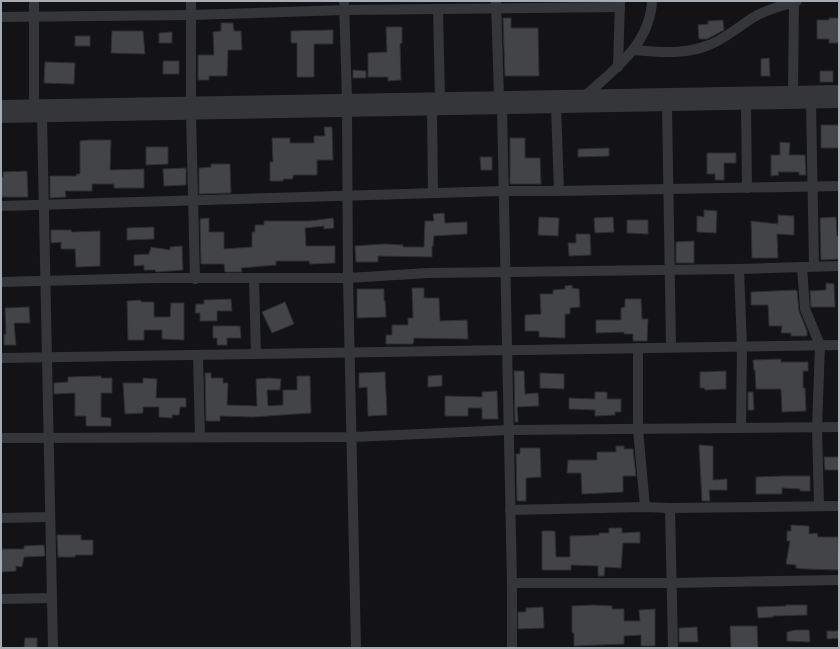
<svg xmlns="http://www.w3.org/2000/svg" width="840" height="649" font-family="Helvetica,sans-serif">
	<rect width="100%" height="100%" fill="#131315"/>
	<g fill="#424448" stroke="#2e2e31">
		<path d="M503,18H511V28H538L539,76H505Z"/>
		<path d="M829,18H839V43H829V39H817V20H829Z"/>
		<path d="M723,20L724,30L707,39H699L698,25L708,24V21Z"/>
		<path d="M221,23H233L234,31H241L242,50H228L227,76H209V80H198V55H214L213,32L221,31Z"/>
		<path d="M386,27H402V43L400,44L401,80L388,81V77H368V53L387,52Z"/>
		<path d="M328,30H333V44H314V77H297V43H291V31Z"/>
		<path d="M112,31H143L145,54L111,53Z"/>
		<path d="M172,32V43H159V33Z"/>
		<rect x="75" y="36" width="15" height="10"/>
		<path d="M769,58L770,76H761V59Z"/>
		<rect x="163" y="61" width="16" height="13"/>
		<path d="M45,62L75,63L74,84L44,83Z"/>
		<path d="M353,70L366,71V78H353Z"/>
		<rect x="820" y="71" width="13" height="11"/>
		<rect x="821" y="125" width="18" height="23"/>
		<path d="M324,127H332L333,160H317V175H293V179H283V181H270V162H273L272,138H290V143H314V136H325Z"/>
		<path d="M510,138H525V158H540L541,184H510Z"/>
		<path d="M89,140H111L110,170L144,169V188H114V184H92V191H65L66,197L50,198V176H77L76,174H80V141Z"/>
		<path d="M780,142L790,143L789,155H805L806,175H799V172H778L779,175L771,176V155H780Z"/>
		<path d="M146,147H168V164L146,165Z"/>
		<path d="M609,148V156L578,157V149Z"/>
		<path d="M707,153H736V163H724V180H715V174H707Z"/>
		<path d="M480,157H492V170H481Z"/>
		<path d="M211,164H230L231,193L199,194V168L211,167Z"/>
		<path d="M186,168V185L164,186L163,169Z"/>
		<path d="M27,171L28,197H1V177H3V172Z"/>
		<path d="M704,210L717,211L716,233L697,232V216L704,217Z"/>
		<path d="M444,213L445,223L467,222V234L434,236L433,246H432V257L378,256V262H356L355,246L384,244L403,245V247H424L425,221H434L433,214Z"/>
		<path d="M778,215L794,216V235L777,234L778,258H752L751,221L778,224Z"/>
		<path d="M539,217L559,218L558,236L538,235Z"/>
		<path d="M613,217L614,232L595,233L594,218Z"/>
		<path d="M836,217L837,236H839V259L821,260L820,218Z"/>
		<path d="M209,218V232H224V249L252,247V232H255V225H264V221H310L333,218L334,228L324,229V226L305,228L306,246H335V263L310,264L309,261H276V265L241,268L242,272H225L224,264H201L200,219Z"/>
		<path d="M627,220H648V234L627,233Z"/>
		<path d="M154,227V239L127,240V228Z"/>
		<path d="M51,230H71L72,232L100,231V266L76,267L75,249H61V242L51,243Z"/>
		<path d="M576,234H590L591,255L569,256L568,243H576Z"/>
		<path d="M694,241V263H676V242Z"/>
		<path d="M182,246L183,270L156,272L155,270H144V265L134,266V255L149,254L151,247L170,250V247Z"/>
		<path d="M826,283L834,284L835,307H811L810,291L826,290Z"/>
		<path d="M572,285V288L579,289L580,307L570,308V314H565V338L539,337V331H525V315L541,314L540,294H553V290L565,289V286Z"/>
		<path d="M412,288H424V298H439L440,321L467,320L468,339L414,338L413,344H386V335H392V325H408V318H413Z"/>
		<path d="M357,289H384V301L385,300L386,317L357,318Z"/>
		<path d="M796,290L797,291L799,311L807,331V336H791V333H781L782,326H769L768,305H751V292Z"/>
		<path d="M231,299L232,311H217V321H200V313H195L196,304H204V300Z"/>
		<path d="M625,299H641L642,319H648L647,341H633V334H624V332L596,333V320H621V308L625,307Z"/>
		<path d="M141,300V302H154V317H170L171,303H184V340L162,339V330H144V340H128L127,301Z"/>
		<path d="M285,302L294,324L272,333L262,312Z"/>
		<path d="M29,307L30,323H14L16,345H4V334H6L5,308Z"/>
		<path d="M213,326H240L241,338H227V345H217V338H213Z"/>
		<path d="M781,359V362H808V371H803V388H805L806,411L782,412L781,389H756L755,370H754L753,360Z"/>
		<path d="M514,371H524L525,394L538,393L539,406L517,407L518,422H515Z"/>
		<path d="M726,371V389L705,390L704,388H700V372Z"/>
		<path d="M385,372L387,415L368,416L367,387L359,388V373Z"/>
		<path d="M205,373H211V378H223V383H228L227,405L257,406L256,379L269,378L281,379L280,390H267L268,406L283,405V390H297V376H310L311,413L253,417L220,416V421H206Z"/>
		<path d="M540,373L564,374V389L540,388Z"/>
		<path d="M442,375V386L428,387V376Z"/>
		<path d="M101,376V378H112V393H101V417L111,418V426H86V416H75V393L54,394V383L68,382V377Z"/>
		<path d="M143,378L157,379L156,398H186V407H180L179,415H172V418L159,417V407H143V413L125,414L123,383H143Z"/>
		<path d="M497,391L498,419H482V408H468V416H445V396L482,397V392Z"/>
		<path d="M595,392H607V399H621V412H615V415L595,416V410L569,409V398L595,399Z"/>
		<path d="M748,392H753L754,410H748Z"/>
		<path d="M699,445L713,446V480L727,479V490H709L710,501H702Z"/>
		<path d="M616,446H624V449H633L636,476H623V492L582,494L581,473H567L568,460H597V452H616Z"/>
		<path d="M520,448H540L541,477L526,478V501H517L516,454H520Z"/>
		<path d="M824,457H839V470H825Z"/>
		<path d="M783,476H810V491H800V489L782,488V494H756V477Z"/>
		<path d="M791,525L809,526V534L817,533L818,537H838L839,570L806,569L796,568V565L786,564L790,541H787V531H791Z"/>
		<path d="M609,528H622V533L640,532V543H623L621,568L605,567L604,576H598V566L571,565V570H542V531H555L556,557H570V536L599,535V533H609Z"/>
		<path d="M57,535H81V540H93V555H75V557H58Z"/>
		<path d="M44,545L45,556L24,557L22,567L16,566V571L1,572L2,549H24V546Z"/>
		<path d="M594,605L612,606V609H624V621H640L639,610L655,609V646H641V635L624,636V644L574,646V633H572V606Z"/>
		<path d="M786,605H807V615L773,616V617L758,618L757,607L786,606Z"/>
		<path d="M543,607L544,628L518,629V612H526V608Z"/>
		<path d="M730,626H757L758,648H731Z"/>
		<path d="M697,627L698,642H679V628Z"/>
		<path d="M795,630H809L810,642L787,641V632Z"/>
		<path d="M827,631H839V638L827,639Z"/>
		<path d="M25,638H37V648H24Z"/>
	</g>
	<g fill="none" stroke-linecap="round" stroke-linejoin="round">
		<g stroke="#35363a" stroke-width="10">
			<path d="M34,1V106"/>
			<path d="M191,1V103"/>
			<path d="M344,1L347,100"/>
			<path d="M496,1L499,97"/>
			<path d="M438,9L440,99"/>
			<path d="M1,17L191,15L345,10L620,7"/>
			<path d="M633,50C659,52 684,55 709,45C723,40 741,25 754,17C767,9 783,6 797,1"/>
			<path d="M618,67L620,1"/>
			<path d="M793,92L794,2"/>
			<path d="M585,96C615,69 650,44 652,1"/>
			<path d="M811,103L814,266"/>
			<path d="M746,104L747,188"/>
			<path d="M667,106L671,347"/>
			<path d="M556,107L559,191"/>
			<path d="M502,108L512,583V648"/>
			<path d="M432,110L433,193"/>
			<path d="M347,111L348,278L356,648"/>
			<path d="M191,114L195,279"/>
			<path d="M42,117L53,648"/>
			<path d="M1,206L503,191H559L839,186"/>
			<path d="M802,267L805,309L820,345L817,428L819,506"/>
			<path d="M739,269L742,347L741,428"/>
			<path d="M254,279L256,354"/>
			<path d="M1,282L156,278H348L428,273L739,269L839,266"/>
			<path d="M638,348V429L645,507"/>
			<path d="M198,356L200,437"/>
			<path d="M1,358L839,345"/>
			<path d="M1,438L353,437L509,430L839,427"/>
			<path d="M670,508L673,648"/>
			<path d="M510,510L645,507L670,508L839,506"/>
			<path d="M1,518L50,517"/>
			<path d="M512,583H671L839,580"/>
			<path d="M1,599L52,598"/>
		</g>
		<g stroke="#35363a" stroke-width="12">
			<path d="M1,106L839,91"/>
			<path d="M1,117L839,102"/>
		</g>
	</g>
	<rect width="840" height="649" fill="none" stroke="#a6acb4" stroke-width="4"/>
</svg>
